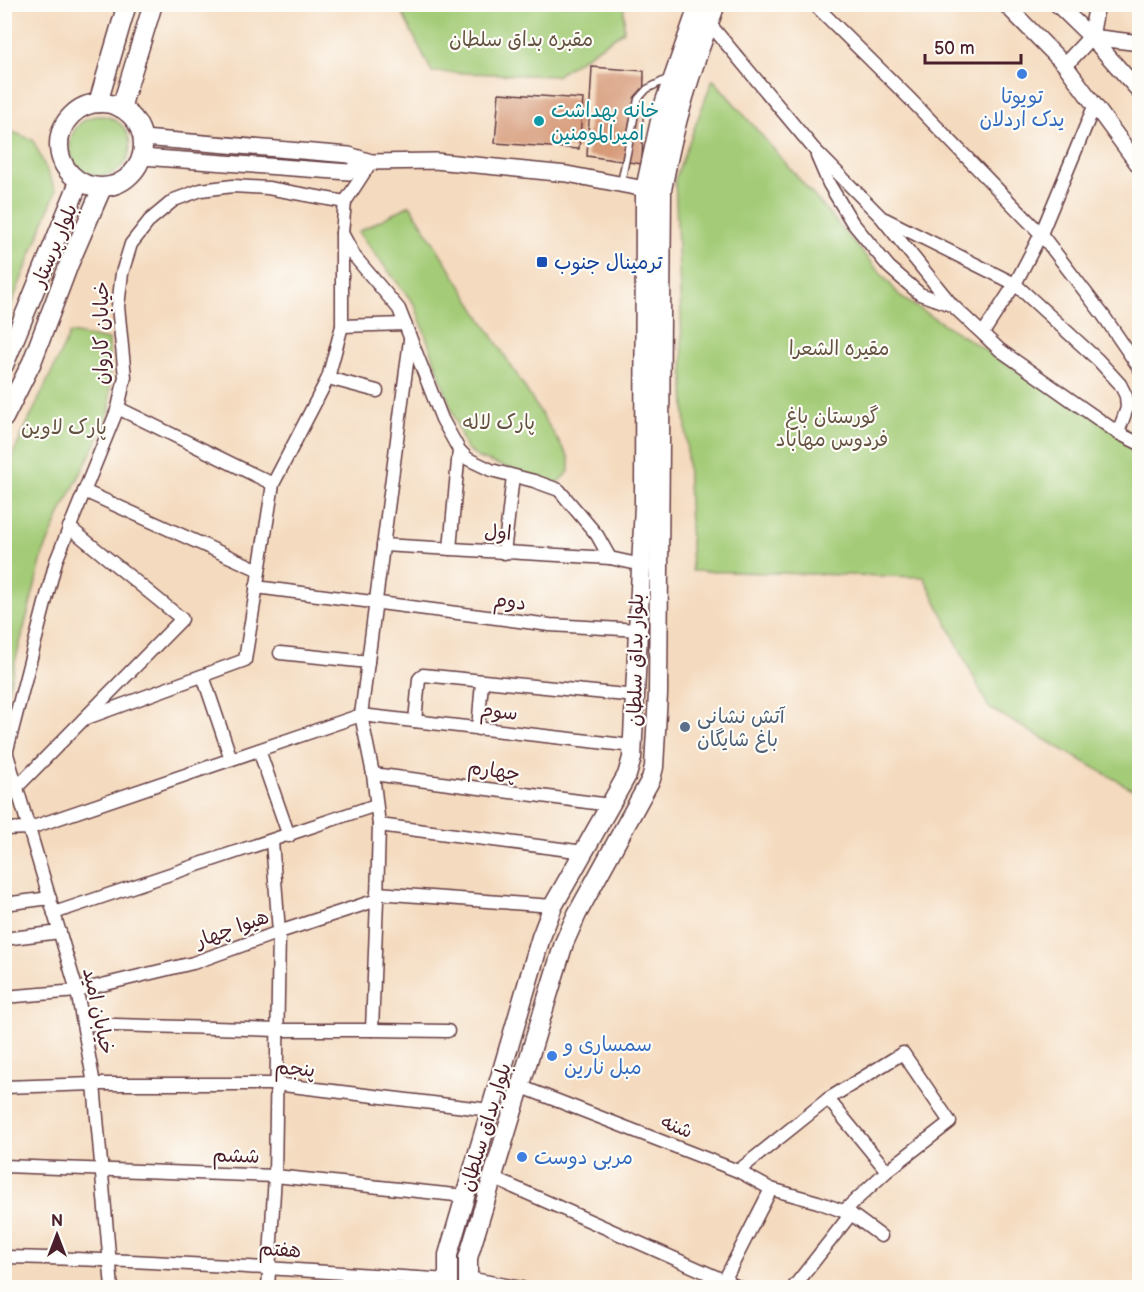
<svg xmlns="http://www.w3.org/2000/svg" width="1144" height="1292" font-family="'Balsamiq Sans','Playpen Sans Arabic',sans-serif">
	<rect width="100%" height="100%" fill="#fdfcf7"/>
	<filter id="ink" filterUnits="userSpaceOnUse"><feTurbulence type="fractalNoise" baseFrequency=".0167" numOctaves="2"/><feDisplacementMap in="SourceGraphic" scale="12" xChannelSelector="R" yChannelSelector="G"/><feConvolveMatrix kernelMatrix="1 2 1 2 8 2 1 2 1" color-interpolation-filters="sRGB"/></filter>
	<filter id="wash" filterUnits="userSpaceOnUse"><feTurbulence type="fractalNoise" baseFrequency=".008" numOctaves="4" result="noise"/><feDisplacementMap in="SourceGraphic" scale="24" xChannelSelector="R" yChannelSelector="G"/><feGaussianBlur stdDeviation="1.35" result="paint"/><feColorMatrix in="noise" values="0 0 0 0 0 0 0 0 0 0 0 0 0 0 0 0 0 1.4 0 .05"/><feComposite in="paint" operator="in"/></filter>
	<g filter="url(#wash)">
		<rect width="100%" height="100%" fill="#f4dabe"/>
		<g fill="#a4cc78" stroke="#777652" stroke-width="1.5">
			<path d="M398,5H624V31L556,76L432,72Z"/>
			<path d="M713,79L902,298L1065,400L1139,436V793L989,708L924,577L692,571L675,179Z"/>
			<circle cx="100" cy="146" r="30"/>
			<path d="M5,129L33,140L56,191L5,321Z"/>
			<path d="M410,205L569,458V472L558,482L548,481L478,458L465,447L415,305L358,232Z"/>
			<path d="M70,333L109,340L110,410L96,443L62,510L43,554L5,702V471Z"/>
		</g>
		<g id="blocks">
			<g fill="#d79b7a">
				<path d="M592,67L644,71L642,164L587,156Z"/>
				<path d="M499,93L583,99L579,149L495,143Z"/>
			</g>
		</g>
	</g>
	<g filter="url(#ink)">
		<use href="#blocks" fill-opacity="0" stroke="#643b41" stroke-width="1.5"/>
		<g fill="none" stroke-linecap="round" stroke-linejoin="round">
			<defs>
				<path id="service" d="M621,183L638,99L647,89L667,79"/>
				<g id="minor">
					<path d="M814,4L908,97L1041,234L1103,315L1140,369"/>
					<path d="M709,23L814,149L881,217L952,305L1000,350L1118,433L1140,444"/>
					<path d="M817,156L829,184L852,222L889,267L920,294L951,305"/>
					<path d="M345,202L342,233L355,257L399,309L442,419L459,450L468,459L491,470L534,481L559,490L597,535L610,558L642,565"/>
					<path d="M885,219L1015,284L1098,360L1120,384L1126,396L1127,408L1118,433"/>
					<path d="M342,326L405,324"/>
					<path d="M983,333L1015,284L1041,234L1095,104"/>
					<path d="M328,378L377,391"/>
					<path d="M118,408L273,484"/>
					<path d="M84,491L259,570"/>
					<path d="M383,545L610,558"/>
					<path d="M450,549L459,450"/>
					<path d="M504,553L513,476"/>
					<path d="M256,587L550,625L640,630"/>
					<path d="M280,653L368,662"/>
					<path d="M203,676L231,759"/>
					<path d="M84,719L245,660L273,484L328,378L342,326V233"/>
					<path d="M415,721L419,679L423,675L636,696"/>
					<path d="M478,729L482,682"/>
					<path d="M4,744L77,991L94,1084L112,1288"/>
					<path d="M7,750L56,561L118,408L125,377L118,306L122,273L131,244L150,220L174,200L201,190L233,186L268,188L345,202L371,162"/>
					<path d="M259,750L289,836"/>
					<path d="M373,774L610,805"/>
					<path d="M18,786L182,619L69,527"/>
					<path d="M379,825L584,852"/>
					<path d="M4,829L30,828L361,715L633,746"/>
					<path d="M377,893L553,906"/>
					<path d="M4,904L50,898"/>
					<path d="M54,913L376,805"/>
					<path d="M4,939L60,932"/>
					<path d="M4,997L77,991L193,963L279,932L377,900L379,825L373,774L361,715L410,340"/>
					<path d="M83,1024L277,1030H372L377,900"/>
					<path d="M372,1030L448,1031"/>
					<path d="M4,1087L94,1084H275L490,1110"/>
					<path d="M522,1087L738,1171L771,1189L818,1202L851,1214L793,1288"/>
					<path d="M828,1099L903,1053L950,1122L887,1171"/>
					<path d="M4,1166L275,1176L465,1196"/>
					<path d="M738,1171L828,1099L887,1171L844,1211"/>
					<path d="M493,1178L741,1288"/>
					<path d="M851,1214L881,1236"/>
					<path d="M4,1257C153,1260 300,1270 448,1280"/>
					<path d="M468,1278L522,1288"/>
					<path d="M721,1287L771,1189"/>
					<path d="M268,1288L275,1176L279,932L272,841"/>
				</g>
				<g id="tertiary">
					<path d="M1005,4L1065,65L1140,167"/>
					<path d="M1057,4L1091,37L1140,92"/>
					<path d="M1091,37L1097,4"/>
					<path d="M1065,65L1091,37L1140,43"/>
					<path d="M143,138L349,155L371,162L435,161L567,174L645,189"/>
					<path d="M142,157L349,172L371,162"/>
				</g>
				<g id="secondary">
					<circle cx="101" cy="145" r="42"/>
					<path d="M98,103L127,4"/>
					<path d="M121,108L153,4"/>
					<path d="M4,365L79,182"/>
					<path d="M4,418L32,362L69,264L102,188"/>
					<path d="M448,1288V1255L541,937L553,906L627,775L632,758L644,505L645,189L663,107L699,4"/>
					<path d="M468,1288V1258L564,943L577,914L651,779L654,767L658,694L662,190C674,123 692,67 716,4"/>
				</g>
			</defs>
			<use href="#service" stroke="#643b41" stroke-width="9"/>
			<use href="#minor" stroke="#643b41" stroke-width="15"/>
			<use href="#tertiary" stroke="#643b41" stroke-width="18"/>
			<use href="#secondary" stroke="#643b41" stroke-width="21"/>
			<use href="#service" stroke="#fff" stroke-width="6"/>
			<use href="#minor" stroke="#fff" stroke-width="12"/>
			<use href="#tertiary" stroke="#fff" stroke-width="15"/>
			<use href="#secondary" stroke="#fff" stroke-width="18"/>
		</g>
	</g>
	<g fill="#3f7fe0" stroke="#fdfcf7" stroke-width="2">
		<circle cx="1022" cy="74" r="6"/>
		<circle cx="552" cy="1056" r="6"/>
		<circle cx="522" cy="1157" r="6"/>
	</g>
	<circle fill="#0f9aa8" stroke="#fdfcf7" stroke-width="2" cx="539" cy="121" r="6"/>
	<rect fill="#1a4fb4" stroke="#fdfcf7" stroke-width="2" x="536" y="256" width="12" height="12" rx="3"/>
	<circle fill="#5c6f8a" stroke="#fdfcf7" stroke-width="2" cx="685" cy="727" r="6"/>
	<g text-anchor="middle" stroke-width="4.5" stroke-linejoin="round" paint-order="stroke">
		<g font-size="20" fill="#655342" stroke="#fdfcf7">
			<text x="521" y="46">مقبره بداق سلطان</text>
			<text x="839" y="355">مقیره الشعرا</text>
			<text x="832" y="423">گورستان باغ<tspan x="832" dy="23">فردوس مهاباد</tspan></text>
			<text x="499" y="429">پارک لاله</text>
			<text x="64" y="434">پارک لاوین</text>
		</g>
		<g font-size="20" fill="#366cbe" stroke="#fdfcf7" text-anchor="start">
			<text x="1022" y="103" text-anchor="middle">تویوتا<tspan x="1022" dy="23">یدک اردلان</tspan></text>
			<text x="564" y="1051">سمساری و<tspan x="564" dy="23">مبل نارین</tspan></text>
			<text x="534" y="1164">مربی دوست</text>
		</g>
		<g font-size="20" fill="#0d838f" stroke="#fdfcf7" text-anchor="start">
			<text x="551" y="117">خانه بهداشت<tspan x="551" dy="23">امیرالمومنین</tspan></text>
		</g>
		<g font-size="20" fill="#4a1f2b" stroke="#fdfcf7">
			<text transform="translate(54 245) rotate(-67)" y="7">بلوار پرستار</text>
			<text transform="translate(101 333) rotate(-90)" y="7">خیابان کاروان</text>
			<text transform="translate(498 532) rotate(4)" y="7">اول</text>
			<text transform="translate(510 601) rotate(7)" y="7">دوم</text>
			<text transform="translate(635 660) rotate(-89)" y="7">بلوار بداق سلطان</text>
			<text transform="translate(499 711) rotate(6)" y="7">سوم</text>
			<text transform="translate(494 770) rotate(8)" y="7">چهارم</text>
			<text transform="translate(232 928) rotate(-20)" y="7">هیوا چهار</text>
			<text transform="translate(99 1011) rotate(78)" y="7">خیابان امید</text>
			<text transform="translate(295 1068) rotate(5)" y="7">پنجم</text>
			<text transform="translate(677 1126) rotate(21)" y="7">شنه</text>
			<text transform="translate(485 1127) rotate(-73)" y="7">بلوار بداق سلطان</text>
			<text transform="translate(236 1155) rotate(2)" y="7">ششم</text>
			<text transform="translate(280 1249) rotate(4)" y="7">هفتم</text>
		</g>
		<g font-size="20" fill="#164399" stroke="#fdfcf7" text-anchor="start">
			<text x="554" y="269">ترمینال جنوب</text>
		</g>
		<g font-size="20" fill="#4e5e75" stroke="#fdfcf7" text-anchor="start">
			<text x="697" y="723">آتش نشانی<tspan x="697" dy="23">باغ شایگان</tspan></text>
		</g>
	</g>
	<rect width="1144" height="1292" fill="none" stroke="#fdfcf7" stroke-width="24"/>
	<g transform="translate(57 1235)" stroke="#fdfcf7" stroke-width="4.5" paint-order="stroke">
	<path d="M0-4.5L10 22L0 15L-10 22Z" fill="#4a1f2b"/>
	<text y="-9" font-size="16" font-weight="bold" text-anchor="middle" fill="#4a1f2b">N</text>
	</g>
	<path d="M925 54v9h96v-9" fill="none" stroke="#4a1f2b" stroke-width="3"/>
	<text x="934" y="54" font-size="18" fill="#4a1f2b" stroke="#fdfcf7" stroke-width="4.5" paint-order="stroke">50 m</text>
</svg>
